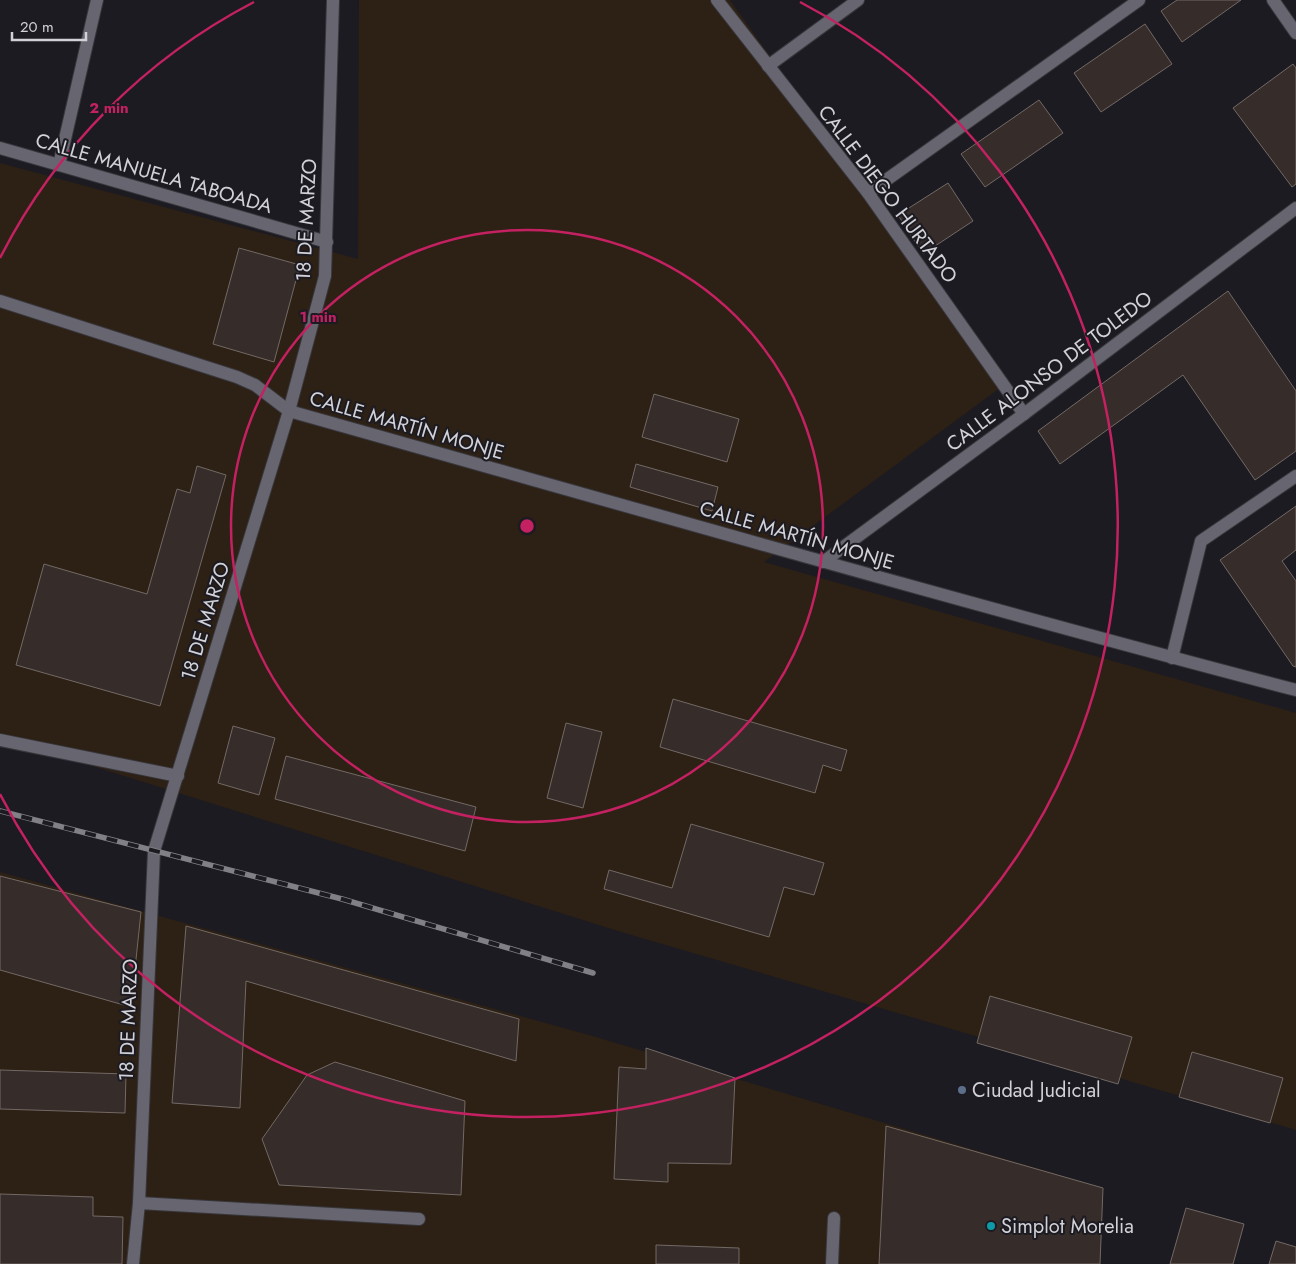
<svg xmlns="http://www.w3.org/2000/svg" width="1296" height="1264" font-family="Jost,sans-serif">
	<rect width="100%" height="100%" fill="#1c1b22"/>
	<g fill="#2d2014">
		<path d="M359,0H730L1004,385L764,562L1296,713V1130L618,931L0,737V163L358,259Z"/>
		<path d="M0,872L589,1035L1103,1188L1100,1264H0Z"/>
	</g>
	<g fill="#362d2a" stroke="#736965">
		<path d="M1177,0H1241L1182,42L1161,11Z"/>
		<path d="M1145,24L1172,64L1101,112L1074,73Z"/>
		<path d="M1293,64L1296,68V184L1292,187L1233,108Z"/>
		<path d="M1039,100L1063,133L985,187L961,154Z"/>
		<path d="M948,183L973,221L923,254L898,215Z"/>
		<path d="M239,248L300,265L274,362L213,344Z"/>
		<path d="M1228,291L1296,391V451L1255,480L1183,375L1060,464L1038,431Z"/>
		<path d="M654,394L739,419L727,462L642,437Z"/>
		<path d="M636,464L718,487L712,511L630,487Z"/>
		<path d="M197,466L226,475L160,706L16,665L44,564L147,594L177,489L190,493Z"/>
		<path d="M1296,506V550L1282,561L1296,581V667L1293,666L1220,560Z"/>
		<path d="M673,699L847,750L841,771L823,765L815,793L660,747Z"/>
		<path d="M566,723L602,732L583,808L547,798Z"/>
		<path d="M233,726L275,738L259,795L218,783Z"/>
		<path d="M286,756L476,807L465,851L275,799Z"/>
		<path d="M691,824L824,863L814,895L784,887L769,937L604,889L609,870L672,888Z"/>
		<path d="M0,876L141,912L131,1007L0,970Z"/>
		<path d="M186,926L519,1019L516,1061L246,981L240,1108L172,1103Z"/>
		<path d="M990,996L1132,1037L1118,1084L977,1043Z"/>
		<path d="M646,1048L735,1078L731,1164L668,1163V1182L614,1179L619,1067L646,1069Z"/>
		<path d="M1192,1052L1283,1078L1270,1123L1179,1097Z"/>
		<path d="M335,1062L465,1101L461,1195L279,1185L262,1139L307,1075Z"/>
		<path d="M0,1070L126,1074L125,1113L0,1109Z"/>
		<path d="M886,1126L1103,1188L1100,1264H879Z"/>
		<path d="M0,1194L93,1197V1216L123,1217L122,1264H0Z"/>
		<path d="M1186,1208L1244,1224L1233,1264H1170Z"/>
		<path d="M1276,1241L1296,1247V1264H1269Z"/>
		<path d="M656,1245L739,1248V1264H656Z"/>
	</g>
	<g fill="none" stroke-linecap="round" stroke-linejoin="round">
		<defs>
			<g id="minor">
				<path d="M717,0L868,193L1024,414"/>
				<path d="M1273,0L1296,33"/>
				<path d="M768,66L858,0"/>
				<path d="M0,148L327,242"/>
				<path d="M59,165L97,0"/>
				<path d="M868,193L1139,0"/>
				<path d="M0,301L237,377L255,385L289,411C624,505 959,602 1296,690"/>
				<path d="M823,562L1024,414L1296,208"/>
				<path d="M1172,658L1201,541L1296,476"/>
				<path d="M0,740L178,776"/>
				<path d="M139,1203L419,1219"/>
				<path d="M133,1264L139,1203L154,851L289,411L325,276L333,0"/>
				<path d="M832,1264L834,1218"/>
			</g>
		</defs>
		<use href="#minor" stroke="#38373d" stroke-width="14"/>
		<use href="#minor" stroke="#676670" stroke-width="12"/>
		<defs>
			<path id="rail" d="M0,811L342,899L593,973"/>
		</defs>
		<use href="#rail" stroke="#818087" stroke-width="5.5"/>
		<use href="#rail" stroke="#1c1b22" stroke-width="4" stroke-dasharray="11" stroke-linecap="butt"/>
	</g>
	<g fill="none" stroke="#c32161" stroke-width="2.5">
		<circle cx="527" cy="526" r="296"/>
		<path d="M0 258A591 591 0 0 1 254 2M800 2A591 591 0 1 1 0 794"/>
	</g>
	<circle fill="#5c6f8a" stroke="#1c1b22" stroke-width="2" cx="962" cy="1090" r="5"/>
	<circle fill="#0f9aa8" stroke="#1c1b22" stroke-width="2" cx="991" cy="1226" r="5"/>
	<g text-anchor="middle" stroke-width="4" stroke-linejoin="round" paint-order="stroke">
		<g font-size="20" fill="#d2d1d7" stroke="#1c1b22">
			<text transform="translate(154 173) rotate(16)" y="7">CALLE MANUELA TABOADA</text>
			<text transform="translate(888 194) rotate(53)" y="7">CALLE DIEGO HURTADO</text>
			<text transform="translate(306 220) rotate(-87)" y="7">18 DE MARZO</text>
			<text transform="translate(1049 371) rotate(-37)" y="7">CALLE ALONSO DE TOLEDO</text>
			<text transform="translate(407 425) rotate(16)" y="7">CALLE MARTÍN MONJE</text>
			<text transform="translate(797 535) rotate(16)" y="7">CALLE MARTÍN MONJE</text>
			<text transform="translate(205 621) rotate(-73)" y="7">18 DE MARZO</text>
			<text transform="translate(128 1020) rotate(-88)" y="7">18 DE MARZO</text>
		</g>
		<g font-size="20" fill="#d2d1d7" stroke="#1c1b22" text-anchor="start">
			<text x="972" y="1097">Ciudad Judicial</text>
			<text x="1001" y="1233">Simplot Morelia</text>
		</g>
	</g>
	<circle cx="527" cy="526" r="8" fill="#c32161" stroke="#1c1b22" stroke-width="2.5"/>
	<g font-size="15" text-anchor="middle" font-weight="bold" fill="#c32161" stroke="#1c1b22" stroke-width="4" stroke-linejoin="round" paint-order="stroke">
		<text x="109" y="113">2 min</text>
		<text x="318" y="322">1 min</text>
	</g>
	<path d="M12 32v8h74v-8" fill="none" stroke="#d2d1d7" stroke-width="2.5"/>
	<text x="20" y="32" font-size="15" fill="#d2d1d7" stroke="#1c1b22" stroke-width="4" paint-order="stroke">20 m</text>
</svg>
